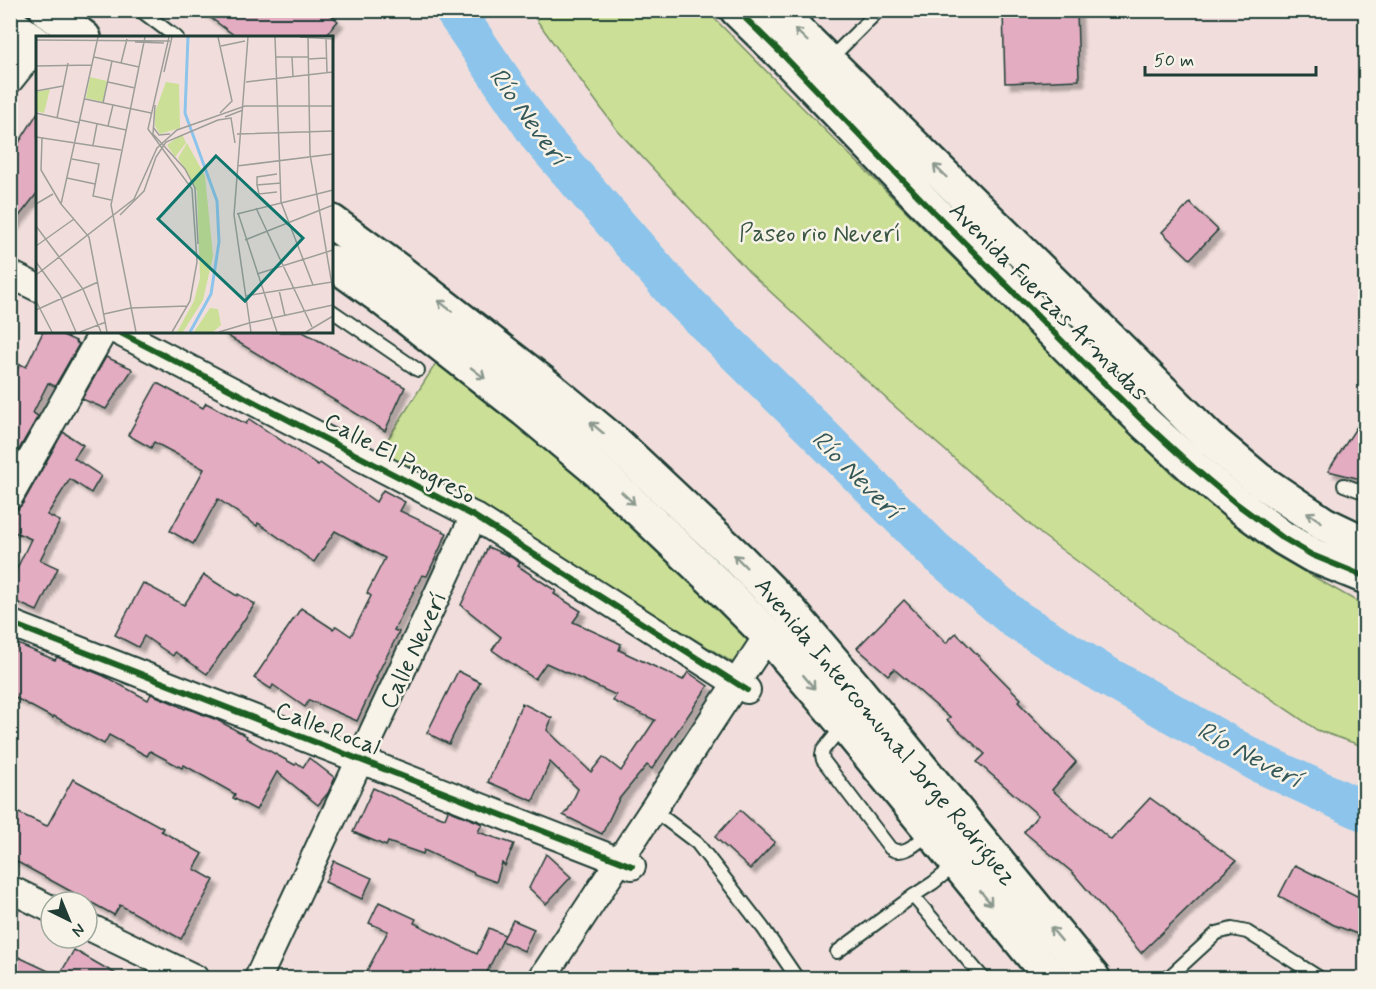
<svg xmlns="http://www.w3.org/2000/svg" width="1376" height="989" font-family="Mynerve,sans-serif">
	<defs>
		<filter id="shadow"><feDropShadow dx="5.5" dy="5.5" stdDeviation="1.5" flood-color="#0004"/></filter>
	</defs>
	<rect width="100%" height="100%" fill="#f1dedc"/>
	<filter id="ink" filterUnits="userSpaceOnUse"><feTurbulence type="fractalNoise" baseFrequency=".0167" numOctaves="2"/><feDisplacementMap in="SourceGraphic" scale="12" xChannelSelector="R" yChannelSelector="G"/><feConvolveMatrix kernelMatrix="1 2 1 2 8 2 1 2 1" color-interpolation-filters="sRGB"/></filter>
	<g filter="url(#ink)">
		<g fill="#cbe096" stroke="#758e65" stroke-width="1.5">
			<path d="M530,11H707L778,83L947,252L1031,333L1173,475L1270,552L1365,606V747L1317,730L1167,628L1042,535L892,404L749,272L617,130Z"/>
			<path d="M438,360L524,425L752,637L735,664L482,509L379,453Z"/>
		</g>
		<g fill="none" stroke-linecap="round" stroke-linejoin="round">
			<path stroke="#8cc4eb" stroke-width="40" d="M454,10L541,138L676,293L813,428L934,550L1015,619L1103,674L1260,763L1366,812"/>
		</g>
		<g fill="#e3acc1" stroke="#1f3d34" stroke-width="1.5" filter="url(#shadow)">
			<path d="M200,10H324L338,21L323,38H238Z"/>
			<path d="M1077,10L1079,80L1005,83L1003,11Z"/>
			<path d="M38,112V192L10,228V157Z"/>
			<path d="M1190,203L1218,230L1190,259L1162,232Z"/>
			<path d="M43,332H56L76,341L75,342L79,344L55,386L48,383L33,413L38,416L10,465V384L20,364L26,367Z"/>
			<path d="M221,332H303L405,387L385,431Z"/>
			<path d="M106,357L131,368L132,370L106,409L82,399Z"/>
			<path d="M157,383L203,408L206,403L246,424L249,419L318,465L320,463L376,502L383,490L405,502L400,511L447,533L427,576L422,575L394,630L399,632L376,677L377,678L357,721L309,700L305,707L273,685L271,689L254,678L301,608L333,629L336,626L351,636L371,596L367,593L385,558L335,531L314,562L258,523L257,526L218,499L193,544L170,531L204,469L154,442L151,448L128,435Z"/>
			<path d="M1365,414V480L1328,471Z"/>
			<path d="M63,432L83,445L74,458L101,476L91,493L70,479L47,515L60,521L40,560L58,568L37,611L10,599V583L31,539L10,530V511L18,509L23,503Z"/>
			<path d="M488,547L511,557L520,563L518,566L556,591L554,594L581,611L573,622L621,644L619,650L683,680L688,672L708,686L652,769L647,765L619,799L602,834L563,815L568,810L578,789L550,762L533,801L488,782L522,703L552,718L547,730L591,772L603,757L621,771L655,720L613,701L616,695L546,663L535,679L492,650L501,637L461,605Z"/>
			<path d="M204,575L237,596L238,594L255,604L207,674L175,652L173,656L144,636L138,647L115,635L143,583L184,605Z"/>
			<path d="M904,600L946,643L956,633L1021,699L1018,702L1076,762L1052,790L1111,840L1150,798L1236,861L1141,953L1073,873L1024,832L1038,815L977,762L985,754L947,720L950,718L894,669L888,675L857,648Z"/>
			<path d="M18,644L55,660L57,657L104,676L148,700L151,694L173,703L185,709L186,708L217,720L247,736L246,738L295,765L297,763L303,767L309,758L335,778L328,793L318,805L277,772L256,810L233,798L235,794L184,765L182,768L150,751L147,756L109,735L104,744L54,716L53,718L10,695V660Z"/>
			<path d="M458,671L480,682L449,744L427,733Z"/>
			<path d="M73,779L163,828L161,831L203,854L194,869L214,880L181,939L120,905L114,915L10,858V809L47,826Z"/>
			<path d="M373,788L422,810L445,818L448,810L478,822L482,824L478,832L514,844L505,866L502,863L496,882L474,874V873L424,850L423,854L388,842L386,846L353,832Z"/>
			<path d="M740,810L775,842L750,869L715,837Z"/>
			<path d="M546,854L571,877L546,904L529,888Z"/>
			<path d="M334,861L372,878L362,899L325,882Z"/>
			<path d="M1295,865L1365,900V937L1334,925L1279,896Z"/>
			<path d="M379,902L416,919L414,923L477,954L489,928L505,935L484,978H363L388,931L369,923Z"/>
			<path d="M513,920L534,929L524,951L502,941Z"/>
			<path d="M74,950L123,978H10V953L59,976Z"/>
		</g>
		<g fill="none" stroke-linecap="round" stroke-linejoin="round">
			<defs>
				<g id="lane">
					<path d="M140,10L177,38"/>
					<path d="M829,60L879,10"/>
					<path d="M332,311L418,370"/>
					<path d="M1344,485L1366,493"/>
					<path d="M844,725L823,750L822,755L823,760L890,848C904,858 919,841 931,832"/>
					<path d="M664,818L697,843L763,928L797,978"/>
					<path d="M913,896L983,978"/>
					<path d="M837,952L913,896L933,883L957,864"/>
					<path d="M1168,978L1217,933L1232,929L1247,932L1320,978"/>
				</g>
				<g id="street">
					<path d="M10,80L38,45"/>
					<path d="M10,274L38,288"/>
					<path d="M119,332L474,516L747,690"/>
					<path d="M10,496L103,332"/>
					<path d="M10,623L632,866"/>
					<path d="M10,889L51,909"/>
					<path d="M87,926L195,978"/>
					<path d="M258,978L474,516"/>
					<path d="M542,978L768,635"/>
				</g>
				<g id="secondary">
					<path d="M47,10L84,38"/>
					<path d="M737,10L784,56L922,200L1086,365L1144,422L1194,468L1237,504L1283,538L1312,555L1366,577"/>
					<path d="M776,10L1105,334L1208,437L1259,480L1324,524L1366,544"/>
					<path d="M10,24L38,45"/>
					<path d="M332,222L400,272L548,387L619,446L739,559L790,611L853,685L1093,978"/>
					<path d="M332,262L378,295L525,410L597,470L716,583L768,635L844,724L1051,978"/>
				</g>
			</defs>
			<use href="#lane" stroke="#1f3d34" stroke-width="16"/>
			<use href="#street" stroke="#1f3d34" stroke-width="30"/>
			<use href="#secondary" stroke="#1f3d34" stroke-width="38"/>
			<use href="#lane" stroke="#f7f3e8" stroke-width="12"/>
			<use href="#street" stroke="#f7f3e8" stroke-width="26"/>
			<use href="#secondary" stroke="#f7f3e8" stroke-width="33"/>
			<defs>
				<g id="cycleway">
					<path d="M737,10L784,56L922,200L1086,365L1144,422L1194,468L1237,504L1283,538L1312,555L1366,577"/>
					<path d="M119,332L474,516L747,690"/>
					<path d="M10,623L632,866"/>
				</g>
			</defs>
			<use href="#cycleway" stroke="#f7f3e8" stroke-width="10"/>
			<use href="#cycleway" stroke="#1b5e20" stroke-width="6"/>
		</g>
		<defs><path id="oneway-shaft" d="M-6 0H5M1.5-3L5.5 0L1.5 3" fill="none" stroke-width="1.6" stroke-linecap="round" stroke-linejoin="round" transform="scale(1.5)"/></defs>
		<g stroke="#8b988e">
			<use href="#oneway-shaft" transform="translate(801 35) rotate(-136)"/>
			<use href="#oneway-shaft" transform="translate(940 171) rotate(-136)"/>
			<use href="#oneway-shaft" transform="translate(445 306) rotate(-142)"/>
			<use href="#oneway-shaft" transform="translate(478 373) rotate(38)"/>
			<use href="#oneway-shaft" transform="translate(597 428) rotate(-140)"/>
			<use href="#oneway-shaft" transform="translate(628 498) rotate(43)"/>
			<use href="#oneway-shaft" transform="translate(1314 517) rotate(-146)"/>
			<use href="#oneway-shaft" transform="translate(740 561) rotate(-135)"/>
			<use href="#oneway-shaft" transform="translate(809 682) rotate(50)"/>
			<use href="#oneway-shaft" transform="translate(986 898) rotate(51)"/>
			<use href="#oneway-shaft" transform="translate(1056 934) rotate(-130)"/>
		</g>
	</g>
	<g text-anchor="middle" stroke-width="5" stroke-linejoin="round" paint-order="stroke">
		<g font-size="24" fill="#395543" stroke="#f7f3e8">
			<text x="820" y="241">Paseo rio Neverí</text>
		</g>
		<g font-size="24" fill="#1f3d34" stroke="#f7f3e8">
			<text transform="translate(1049 301) rotate(45)" y="8">Avenida Fuerzas Armadas</text>
			<text transform="translate(400 458) rotate(28)" y="8">Calle El Progreso</text>
			<text transform="translate(413 650) rotate(-65)" y="8">Calle Neverí</text>
			<text transform="translate(328 728) rotate(21)" y="8">Calle Rocal</text>
			<text transform="translate(886 731) rotate(50)" y="8">Avenida Intercomunal Jorge Rodriguez</text>
		</g>
		<g font-size="26" font-style="italic" fill="#355859" stroke="#f7f3e8">
			<text transform="translate(529 116) rotate(54)" y="9">Río Neverí</text>
			<text transform="translate(857 474) rotate(45)" y="9">Río Neverí</text>
			<text transform="translate(1250 754) rotate(28)" y="9">Río Neverí</text>
		</g>
	</g>
	<g transform="translate(36 36)">
		<rect width="297" height="297" fill="#f1dedc"/>
		<path d="M54,41L71,45L67,66L50,62ZM130,46L143,48L144,92L124,98L119,90V76ZM14,53L8,77L0,75V56ZM146,98L150,107L139,121L131,109ZM151,107L169,140L177,220L167,264L147,296H141L158,265L164,242L161,155L142,122ZM174,272L182,273L185,289L177,296H158Z" fill="#cbe096"/>
		<path fill="none" stroke="#8cc4eb" stroke-width="3" d="M152,1L149,77L181,165L183,206L175,258L154,296"/>
		<path fill="none" stroke="#9d9e99" stroke-width="1.5" d="M62,1L25,168L53,201L71,296M133,1L112,93L156,153L161,226L154,265L136,296M182,1L196,65L184,77M212,1L198,179L215,296M239,1L245,166L277,249M264,1L297,3M272,1L274,118L297,255M290,2L291,37M0,4L134,5M99,6L128,7M185,10L209,5M58,21L103,31M240,21H272M256,21L257,41M272,23L290,22M85,27L91,3M0,30L56,29M128,36L136,1M72,46L99,52M210,46L297,36M0,55L27,50M49,63L115,77M67,67L76,25M119,69L117,98L149,133L159,152L162,208M0,77L44,87M189,81L207,74M21,82L32,27M44,84L90,94M182,84L195,82L199,107M72,90L77,69M117,91L123,99L134,98M201,98L297,95M0,101L85,114M6,102L5,134L25,168M57,109L61,88M36,123L63,128L57,160L75,164M201,130L297,118M31,142L59,148M221,149V141L241,138M241,156L223,158L221,149L245,147M0,168L17,158M220,172L276,291M202,177L241,296M201,178L297,154M84,179L108,155L120,121L130,106L182,84M0,190L47,253L65,296M209,204L297,169M0,210L38,183M0,226L24,259L40,296M221,238L297,214M0,239L98,163L121,112L141,94L209,70H297M243,254L249,280M209,260L296,246M0,265L16,296M0,274L62,246M68,278L95,272L151,270M213,287L297,269M44,296L70,286M100,296L75,169L109,1M183,296L213,287M270,296L297,280"/>
		<path fill="#0f766e" fill-opacity="0.15" stroke="#0f766e" stroke-width="3" d="M180,120L267,202L209,265L122,183Z"/>
		<rect width="297" height="297" fill="none" stroke="#1f3d34" stroke-width="3"/>
	</g>
	<rect width="1376" height="989" fill="none" stroke="#f7f3e8" stroke-width="36"/>
	<rect x="18" y="18" width="1340" height="953" fill="none" stroke="#1f3d34" stroke-width="2" filter="url(#ink)"/>
	<g transform="translate(69 920) rotate(137)"><circle r="28" fill="#f7f3e8" stroke="#a1aaa0" stroke-width="1.5"/>
	<path d="M0-4.5L10 22L0 15L-10 22Z" fill="#1f3d34"/>
	<text y="-9" font-size="16" font-weight="bold" text-anchor="middle" fill="#1f3d34">N</text>
	</g>
	<path d="M1145 66v9h171v-9" fill="none" stroke="#1f3d34" stroke-width="3"/>
	<text x="1154" y="66" font-size="18" fill="#1f3d34" stroke="#f7f3e8" stroke-width="4.5" paint-order="stroke">50 m</text>
</svg>
